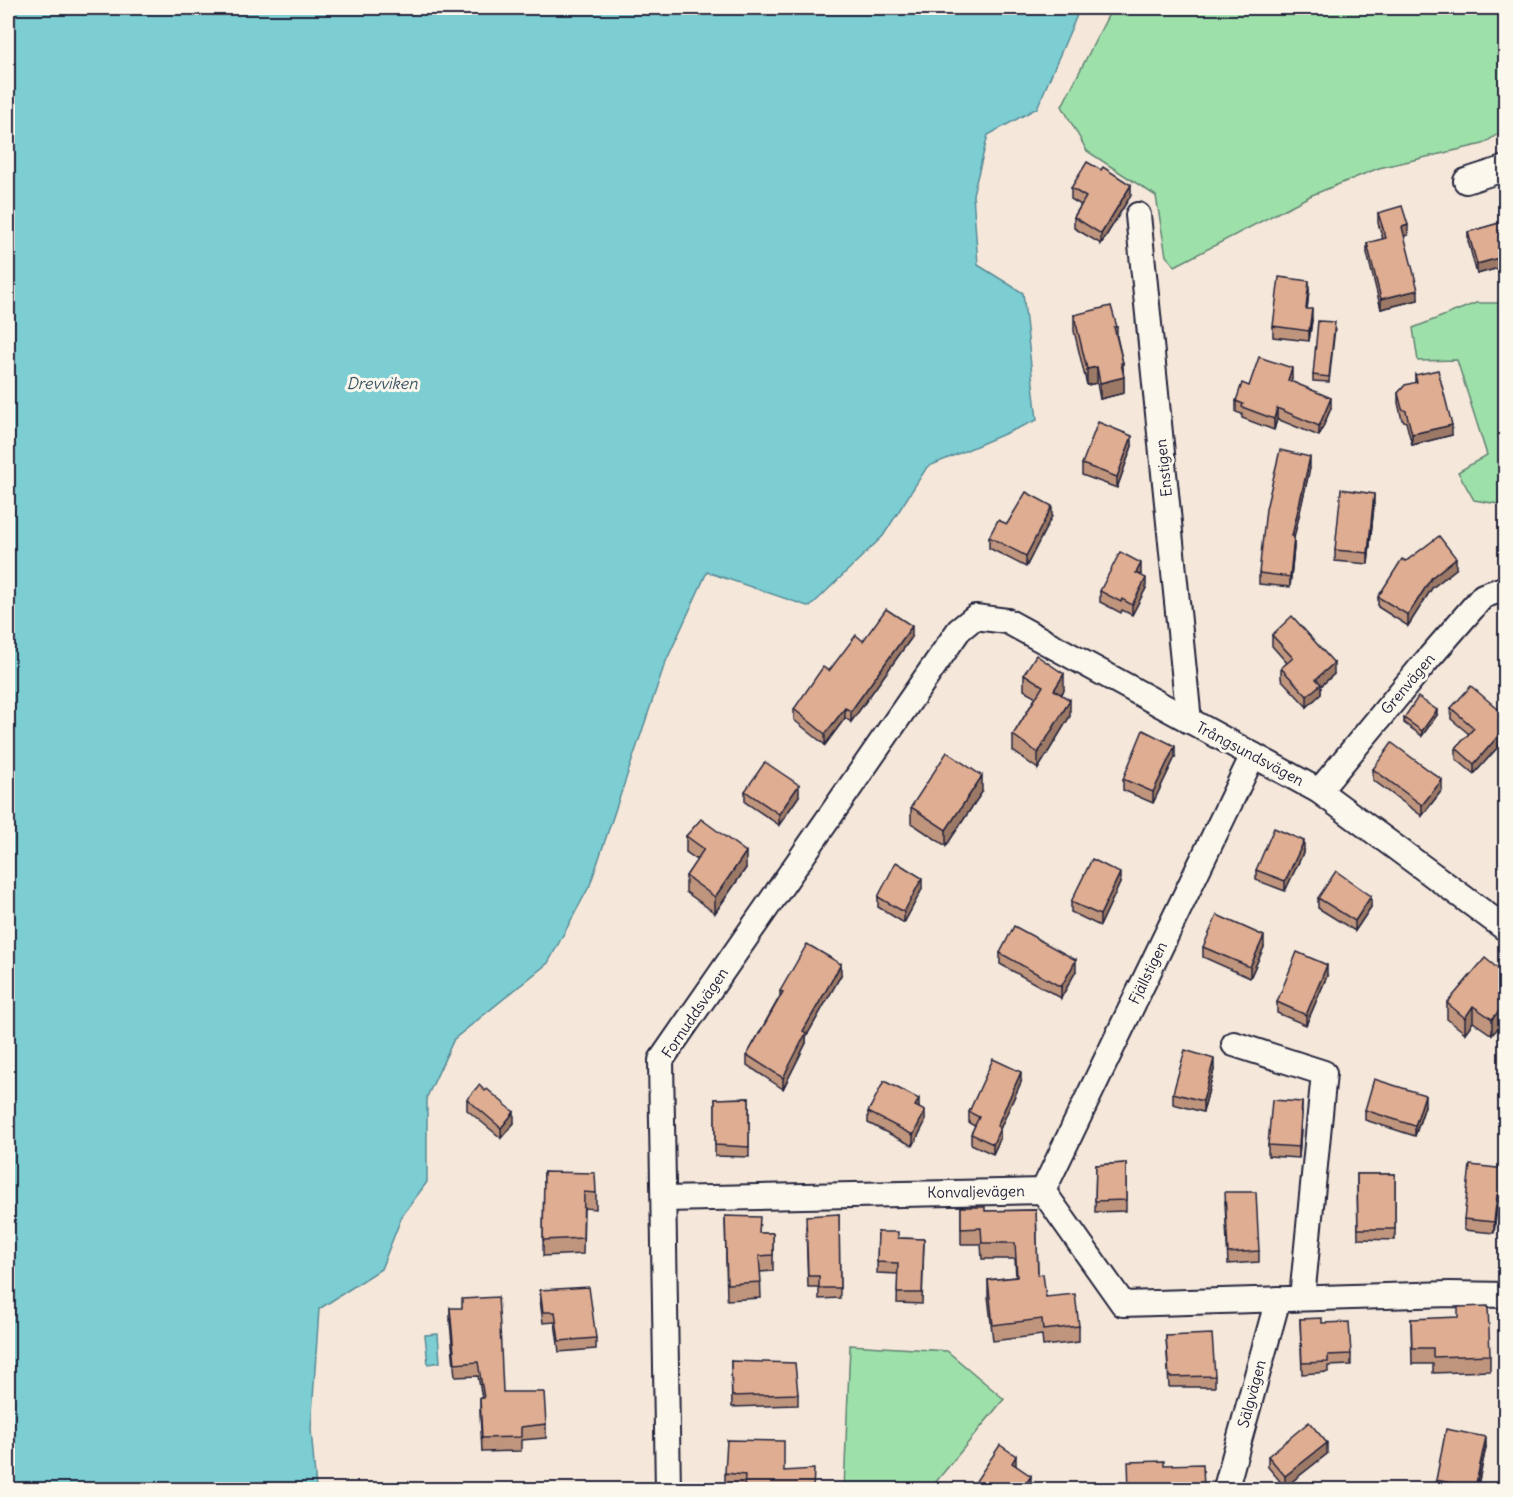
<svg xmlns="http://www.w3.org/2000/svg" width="1513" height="1497" font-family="Delius,sans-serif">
	<rect width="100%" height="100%" fill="#f5e8da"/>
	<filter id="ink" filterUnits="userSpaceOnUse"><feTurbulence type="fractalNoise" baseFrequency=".0167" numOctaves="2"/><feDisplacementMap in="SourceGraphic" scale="12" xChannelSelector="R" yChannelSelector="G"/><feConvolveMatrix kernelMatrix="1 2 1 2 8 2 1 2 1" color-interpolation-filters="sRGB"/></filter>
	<g filter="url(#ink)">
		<g fill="#9ee0aa" stroke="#608172" stroke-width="1.5">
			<path d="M1112,8H1505V129L1483,144L1379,168L1312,195L1175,266L1166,256L1156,196L1087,151L1062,106Z"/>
			<path d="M1476,303H1505V505L1474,500L1458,472L1487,455L1457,360L1418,361L1413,328Z"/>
			<path d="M850,1345L947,1351L1004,1399L930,1489H844Z"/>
		</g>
		<g fill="#7cced3" stroke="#588996" stroke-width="1.5">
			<path d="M8,8H1080L1037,108L988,135L973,194L978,265L1023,293L1037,420L927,467L883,536L810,607L707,572L664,666L590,885L548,963L454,1039L427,1097V1182L402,1216L381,1269L319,1309L311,1429L316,1489H8Z"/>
			<path d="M438,1334L440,1362L428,1364L425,1335Z"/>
		</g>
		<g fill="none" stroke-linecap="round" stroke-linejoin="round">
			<defs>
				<g id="minor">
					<path d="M1466,181L1506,168"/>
					<path d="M1138,215L1189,721"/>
					<path d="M1319,791L1423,665L1483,596L1506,588"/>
					<path d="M1234,1044L1324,1073L1302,1298"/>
					<path d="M1043,1191L1253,755"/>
					<path d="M664,1199L1043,1191L1123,1304L1450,1294L1506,1295"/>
					<path d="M668,1490L661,1060L959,630L975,617L1007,621L1319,791L1506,929"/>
					<path d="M1230,1490L1227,1484L1278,1299"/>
				</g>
			</defs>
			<use href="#minor" stroke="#22223b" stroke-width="28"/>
			<use href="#minor" stroke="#fbf7ec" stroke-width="24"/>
		</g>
		<g fill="#c0957d" stroke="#22223b" stroke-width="1.5">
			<path d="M1071,188L1131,195L1101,244L1074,228V217L1081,205L1071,199Z"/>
			<path d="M1378,213L1408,235L1404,236L1418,300L1381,309L1367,253V243L1383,239L1378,223Z"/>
			<path d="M1506,221V266L1477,274L1468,241V232Z"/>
			<path d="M1309,291L1307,309L1312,320L1309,341L1273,337V326Z"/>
			<path d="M1074,315L1117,327V337L1123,363L1124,393L1100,399L1097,383L1087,385L1074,331Z"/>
			<path d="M1335,328L1329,382L1313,381V375Z"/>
			<path d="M1415,375L1452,435L1412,445L1406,422L1402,420L1398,403V393L1415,383Z"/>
			<path d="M1292,379L1291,381L1331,408L1319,436L1277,419L1274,430L1242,418V414L1236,412V401L1249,386Z"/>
			<path d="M1132,446L1117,488L1082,475V464Z"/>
			<path d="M1310,468L1294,536V547L1290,587L1259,584V573Z"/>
			<path d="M1374,505L1368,564L1335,561V550Z"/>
			<path d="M1052,516L1026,567L989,548V537L1007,524Z"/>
			<path d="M1406,561L1456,569L1432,588L1408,626L1378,607V597Z"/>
			<path d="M1141,574V575L1146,588L1132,615L1122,610L1121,613L1100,602V591Z"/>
			<path d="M1272,635L1334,674L1321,686V694L1307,707L1281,679V668L1287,663L1272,646Z"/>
			<path d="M912,637L851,722L845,718L825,745L794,720V709L829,671L863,641Z"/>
			<path d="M1024,674L1064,690L1061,695L1070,716L1038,769L1013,751V735L1036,697L1024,690Z"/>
			<path d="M1451,708L1506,716V738L1474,774L1456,759V748L1469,734L1451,719Z"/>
			<path d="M1437,715L1422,736L1404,723V718Z"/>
			<path d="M1175,757L1153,803L1123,790V779Z"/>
			<path d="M1373,769L1442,790L1422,816L1373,780Z"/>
			<path d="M745,791L799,796L779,825L745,802Z"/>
			<path d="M982,792L946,846L911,823V807Z"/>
			<path d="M686,836L746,868L715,913L686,892V876L697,860L686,852Z"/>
			<path d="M1304,851L1285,891L1256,880V870Z"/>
			<path d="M1120,883L1100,926L1071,912V902Z"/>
			<path d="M922,889L904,923L878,907V897Z"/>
			<path d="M1318,898L1371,907L1355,931L1318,908Z"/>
			<path d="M1203,947H1264L1250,978L1203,957Z"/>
			<path d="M1000,953L1076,971L1061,998L1000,964Z"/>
			<path d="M841,975L806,1037V1043L783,1089L747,1065V1055L780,996V991Z"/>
			<path d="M1506,975L1492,1035L1473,1022L1465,1033L1447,1019V1003Z"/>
			<path d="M1327,976L1306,1025L1277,1013V1002Z"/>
			<path d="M1214,1070L1203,1112L1173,1104V1093Z"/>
			<path d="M1021,1082L1000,1129V1139L993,1154L971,1144V1134L975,1126L969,1123V1112Z"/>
			<path d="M749,1098V1157L715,1156V1099Z"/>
			<path d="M467,1099L514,1123L501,1138L467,1110Z"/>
			<path d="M1425,1106L1415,1136L1365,1120V1110Z"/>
			<path d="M919,1108L925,1122L913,1146L868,1123V1112Z"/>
			<path d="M1302,1113L1299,1158L1268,1156V1145Z"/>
			<path d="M1126,1163V1211L1095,1212L1096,1165Z"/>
			<path d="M1506,1169V1207L1497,1206L1494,1233L1464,1230V1219Z"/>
			<path d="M544,1172L596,1193V1209L584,1208L583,1254L543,1256Z"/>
			<path d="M1357,1174H1395V1240L1358,1239Z"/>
			<path d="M1225,1202L1259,1251V1262L1228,1264Z"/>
			<path d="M961,1207L985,1211L1036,1210L1038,1275L1046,1297L1079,1326V1342L1043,1346L1042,1335L993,1341L988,1296V1280L1016,1277L1015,1259H982L981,1244H961Z"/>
			<path d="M839,1214L840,1298L819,1299V1287H808L806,1226Z"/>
			<path d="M725,1216L760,1233H773V1271L760,1272L761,1298L727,1300Z"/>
			<path d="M878,1232L898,1238L924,1239L922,1304L897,1303L898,1274L877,1273Z"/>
			<path d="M540,1290L596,1338V1349L559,1352L555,1322L543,1323L540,1300Z"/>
			<path d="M450,1308L503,1392L546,1424V1438L521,1440V1451L482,1452L480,1412V1398H482L478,1376L455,1377L450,1322Z"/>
			<path d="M1300,1319L1322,1323L1351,1354V1365L1328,1366V1372L1302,1374Z"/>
			<path d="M1411,1319L1490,1355V1371L1433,1373V1364H1412Z"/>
			<path d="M1166,1336L1215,1376V1387H1169Z"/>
			<path d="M731,1361L798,1394V1405L732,1407Z"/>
			<path d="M1486,1447L1477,1490H1436V1480Z"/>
			<path d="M1327,1454L1285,1487L1268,1467V1456Z"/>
			<path d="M1016,1466L1031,1486L1029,1490H974V1484Z"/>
			<path d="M784,1471L814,1490L725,1489V1473Z"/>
		</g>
		<g fill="#9c7966" stroke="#22223b" stroke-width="1.5">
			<path d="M1131,185V195L1101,244V234Z"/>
			<path d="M1408,225V235L1402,237V227Z"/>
			<path d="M1506,256V266L1477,274V264Z"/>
			<path d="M1309,281V291L1306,319V309Z"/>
			<path d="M1418,290V300L1381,309V299Z"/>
			<path d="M1312,309V320L1309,341V331Z"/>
			<path d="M1097,367V383L1087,385V369Z"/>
			<path d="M1292,368V379L1288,390V380Z"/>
			<path d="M1124,377V393L1100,399V383Z"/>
			<path d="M1331,398V408L1319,436V426Z"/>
			<path d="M1277,408V419L1274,430V419Z"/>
			<path d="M1452,425V435L1412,445V434Z"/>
			<path d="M1132,436V446L1117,488V477Z"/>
			<path d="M1310,457V468L1292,547V536Z"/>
			<path d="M1374,494V505L1368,564V553Z"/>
			<path d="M1052,506V516L1026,567V556Z"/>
			<path d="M1294,536V547L1290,587V577Z"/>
			<path d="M1456,558V569L1432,588L1408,626V615L1432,577Z"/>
			<path d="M1141,563V574L1136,583V573Z"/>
			<path d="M1146,578V588L1132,615V605Z"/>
			<path d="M912,626V637L851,722V711Z"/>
			<path d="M1334,663V674L1321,686V694L1307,707V696L1316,679Z"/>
			<path d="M1064,674V690L1054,706V690Z"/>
			<path d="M1070,700V716L1038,769V753Z"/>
			<path d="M845,708V718L825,745V734Z"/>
			<path d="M1437,710V715L1422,736V731Z"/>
			<path d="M1506,727V738L1474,774V764Z"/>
			<path d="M1175,746V757L1153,803V792Z"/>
			<path d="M982,776V792L946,846V830Z"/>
			<path d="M1442,780V790L1422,816V805Z"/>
			<path d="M799,785V796L779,825V814Z"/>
			<path d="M1304,841V851L1285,891V881Z"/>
			<path d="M746,852V868L715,913V897Z"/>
			<path d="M1120,873V883L1100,926V915Z"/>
			<path d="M922,878V889L904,923V912Z"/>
			<path d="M1371,896V907L1355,931V921Z"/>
			<path d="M1264,936V947L1250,978V967Z"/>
			<path d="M1076,960V971L1061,998V987Z"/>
			<path d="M841,964V975L806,1037V1043L783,1089V1078L803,1031Z"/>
			<path d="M1327,965V976L1306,1025V1015Z"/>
			<path d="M1506,1003V1019L1492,1035V1019Z"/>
			<path d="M1473,1006V1022L1465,1033V1018Z"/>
			<path d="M1214,1059V1070L1203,1112V1101Z"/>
			<path d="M1021,1072V1082L1000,1129V1139L993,1154V1144L997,1126Z"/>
			<path d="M1425,1095V1106L1415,1136V1126Z"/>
			<path d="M919,1099V1109L915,1106Z"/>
			<path d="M1302,1102V1113L1299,1158V1147Z"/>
			<path d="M925,1111V1122L913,1146V1135Z"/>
			<path d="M514,1112V1123L501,1138V1128Z"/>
			<path d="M1497,1195V1206L1494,1233V1222Z"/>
			<path d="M1486,1437V1447L1477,1490H1475Z"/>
			<path d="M1327,1443V1454L1285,1487V1476Z"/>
			<path d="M1016,1456V1467L1012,1463Z"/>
			<path d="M1031,1476V1486L1029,1490H1022Z"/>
		</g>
		<g fill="#dfad91" stroke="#22223b" stroke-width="1.5">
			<path d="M1087,162L1101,170L1103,167L1131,185L1101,234L1074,217L1086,197L1071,188Z"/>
			<path d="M1402,206L1408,225L1402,227L1418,290L1381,299L1367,243L1386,238L1378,213Z"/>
			<path d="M1506,221V256L1477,264L1468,232Z"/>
			<path d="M1279,277L1309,281L1306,309H1312L1309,331L1273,326Z"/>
			<path d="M1111,306L1117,327H1114L1123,363H1121L1124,377L1100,383L1097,367L1087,369L1074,315Z"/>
			<path d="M1318,321L1335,322L1329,377L1313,375Z"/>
			<path d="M1259,357L1292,368L1288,380L1331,398L1319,426L1277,408L1274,419L1242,407L1243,404L1236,401L1242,383L1249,386Z"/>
			<path d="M1438,370L1452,425L1412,434L1406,411L1402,409L1398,393L1405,385L1417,382L1415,375Z"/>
			<path d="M1098,422L1132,436L1117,477L1082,464Z"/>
			<path d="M1280,450L1310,457L1292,536H1294L1290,577L1259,573L1266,509Z"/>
			<path d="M1341,489L1374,494L1368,553L1335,550Z"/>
			<path d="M1026,492L1052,506L1026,556L989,537L998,520L1007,524Z"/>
			<path d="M1439,536L1456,558L1432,577L1408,615L1378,597L1402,559L1406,561Z"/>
			<path d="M1120,552L1141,563L1136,573L1146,578L1132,605L1122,599L1121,602L1100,591Z"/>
			<path d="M886,609L912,626L851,711L845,708L825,734L794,709L823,667L829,671L856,635L863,641Z"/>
			<path d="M1292,616L1334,663L1316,679L1321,684L1307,696L1281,668L1293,658L1272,635Z"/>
			<path d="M1036,655L1064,674L1054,690L1070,700L1038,753L1013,735L1043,686L1024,674Z"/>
			<path d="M1471,686L1506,716V727L1474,764L1456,748L1474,728L1451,708Z"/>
			<path d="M1418,697L1437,710L1422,731L1404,718Z"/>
			<path d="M1143,730L1175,746L1153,792L1123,779Z"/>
			<path d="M1392,743L1442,780L1422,805L1373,769Z"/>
			<path d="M947,752L982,776L946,830L911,807Z"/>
			<path d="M765,762L799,785L779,814L745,791Z"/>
			<path d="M701,819L746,852L715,897L686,876L704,849L686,836Z"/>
			<path d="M1274,828L1304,841L1285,881L1256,870Z"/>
			<path d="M1092,859L1120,873L1100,915L1071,902Z"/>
			<path d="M896,862L922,878L904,912L878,897Z"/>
			<path d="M1336,871L1371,896L1355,921L1318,898Z"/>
			<path d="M1217,915L1264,936L1250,967L1203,947Z"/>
			<path d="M1014,926L1076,960L1061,987L1000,953Z"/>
			<path d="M807,944L841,964L803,1031L806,1033L783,1078L747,1055L783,992L780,991Z"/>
			<path d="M1297,952L1327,965L1306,1015L1277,1002Z"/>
			<path d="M1485,958L1506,975V1003L1492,1019L1473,1006L1465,1018L1447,1003Z"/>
			<path d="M1185,1050L1214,1059L1203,1101L1173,1093Z"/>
			<path d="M993,1059L1021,1072L997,1126L1000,1128L993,1144L971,1134L979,1117L969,1112Z"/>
			<path d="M1374,1079L1425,1095L1415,1126L1365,1110Z"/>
			<path d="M884,1081L919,1099L915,1106L925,1111L913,1135L868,1112Z"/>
			<path d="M479,1085L485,1091L487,1089L514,1112L501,1128L467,1099Z"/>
			<path d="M749,1098V1147L715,1145V1099Z"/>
			<path d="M1272,1100L1302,1102L1299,1147L1268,1145Z"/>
			<path d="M1126,1163V1200L1095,1201L1096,1165Z"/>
			<path d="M1470,1165L1506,1169V1196L1497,1195L1494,1222L1464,1219Z"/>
			<path d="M544,1172L595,1173L596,1193L584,1192L583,1238L543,1240Z"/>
			<path d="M1357,1174H1395V1229H1358Z"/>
			<path d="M1225,1192H1256L1259,1251L1228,1253Z"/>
			<path d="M961,1207H985V1211L1036,1210L1038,1275L1043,1274L1046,1297L1075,1294L1079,1326L1043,1330L1042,1319L993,1325L988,1280L1017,1277L1015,1243H982L981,1228L961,1229Z"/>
			<path d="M839,1214L840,1288H819V1276H808L806,1216Z"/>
			<path d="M725,1216L760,1217L759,1233H773V1255L759,1256L761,1282L727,1284Z"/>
			<path d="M878,1232H898V1238L924,1239L922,1293H897L898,1263L877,1262Z"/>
			<path d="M589,1287L596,1338L559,1341L555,1312H543L540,1290Z"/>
			<path d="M498,1297L500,1326L503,1392H544L546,1424L521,1427V1437L482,1438L480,1398H484L478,1362L455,1364L450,1308H462V1299Z"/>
			<path d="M1488,1306L1490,1355L1433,1357V1348H1412L1411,1319L1458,1317V1307Z"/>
			<path d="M1322,1318V1323L1349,1322L1351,1354L1328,1355V1362L1302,1363L1300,1319Z"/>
			<path d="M1212,1334L1215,1376L1169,1377L1166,1336Z"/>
			<path d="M731,1361L795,1363L798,1394L732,1396Z"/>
			<path d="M1309,1422L1327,1443L1285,1476L1268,1456Z"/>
			<path d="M1446,1429L1486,1437L1475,1488L1436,1480Z"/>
			<path d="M727,1440L784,1441V1471L814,1469L813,1490H744L745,1475L725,1473Z"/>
			<path d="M1000,1445L1016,1456L1012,1463L1031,1476L1022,1490H982L974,1484Z"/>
			<path d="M1164,1461V1465L1203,1464L1204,1490H1129L1128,1462Z"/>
		</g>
	</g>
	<g text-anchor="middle" stroke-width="6" stroke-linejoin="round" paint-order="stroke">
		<g font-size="15" fill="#22223b" stroke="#fbf7ec">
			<text transform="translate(1164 468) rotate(-96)" y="5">Enstigen</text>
			<text transform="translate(1408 684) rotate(-50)" y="5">Grenvägen</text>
			<text transform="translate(1250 754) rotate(28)" y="5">Trångsundsvägen</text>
			<text transform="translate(1148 973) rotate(-64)" y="5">Fjällstigen</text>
			<text transform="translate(695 1013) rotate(-56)" y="5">Fornuddsvägen</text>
			<text transform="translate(976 1192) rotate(-1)" y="5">Konvaljevägen</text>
			<text transform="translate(1252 1394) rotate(-75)" y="5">Sälgvägen</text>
		</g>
		<g font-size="16" font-style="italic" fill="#3d5669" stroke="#fbf7ec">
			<text x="382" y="389">Drevviken</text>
		</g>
	</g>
	<rect width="1513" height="1497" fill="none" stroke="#fbf7ec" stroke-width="30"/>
	<rect x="15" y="15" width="1483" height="1467" fill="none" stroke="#22223b" stroke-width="2" filter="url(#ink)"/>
</svg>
